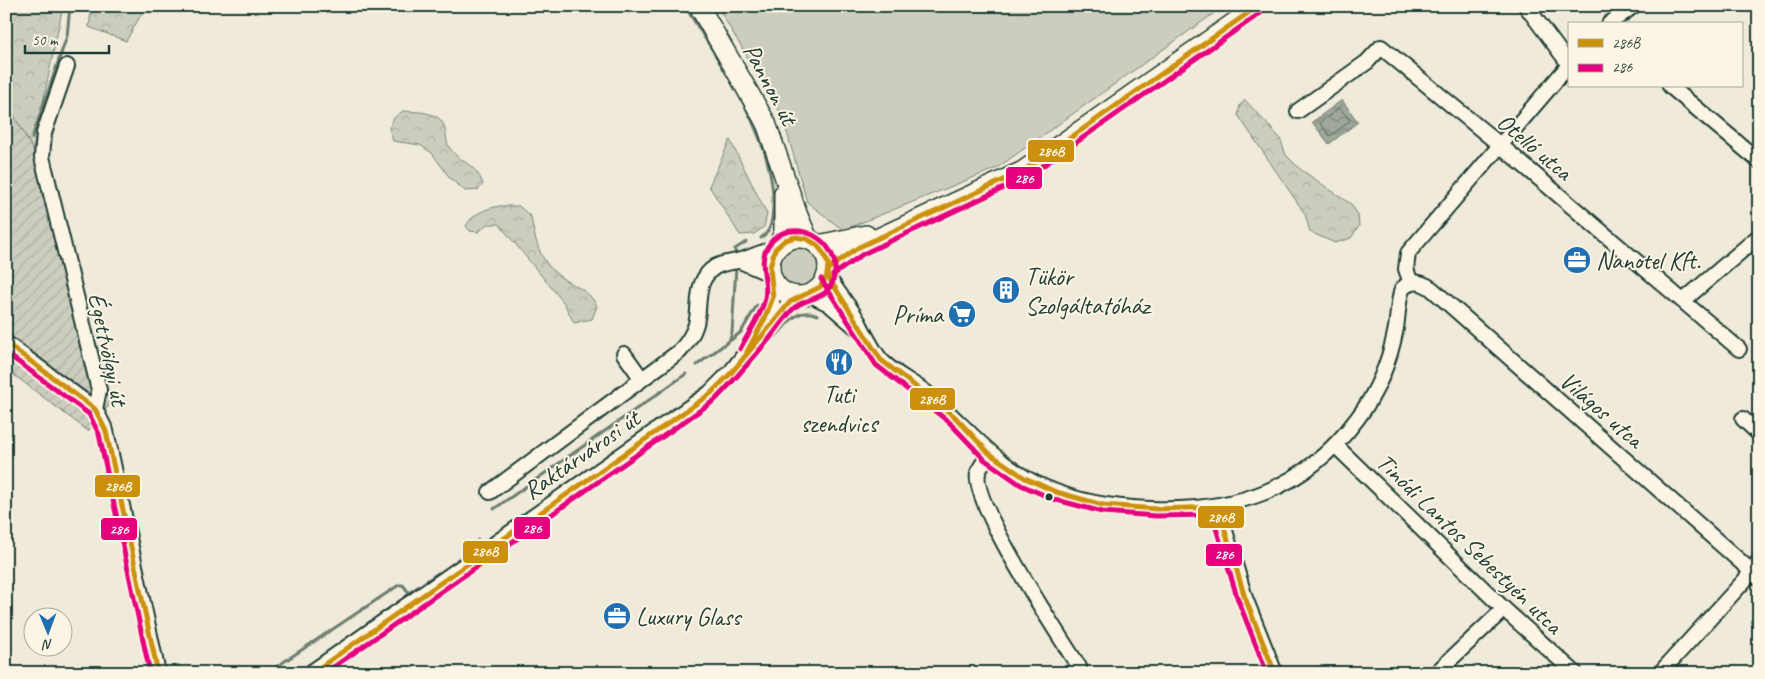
<svg xmlns="http://www.w3.org/2000/svg" width="1765" height="679" font-family="Caveat,sans-serif">
	<defs>
		<pattern id="forest-crowns" width="20" height="18" patternUnits="userSpaceOnUse" patternTransform="scale(1.25)"><rect width="20" height="18" fill="#cccdbf"/><path d="M2 6a3 3 0 1 1 6 0M12 15a3 3 0 1 1 6 0" fill="none" stroke="#afb1a5"/></pattern>
		<pattern id="garden-furrows" width="10" height="10" patternUnits="userSpaceOnUse" patternTransform="scale(1.25)"><rect width="10" height="10" fill="#cccdbf"/><path d="M-1 1l2-2M0 10L10 0M9 11l2-2" fill="none" stroke="#afb1a5"/></pattern>
		<pattern id="water-waves" width="16" height="10" patternUnits="userSpaceOnUse" patternTransform="scale(1.25)"><rect width="16" height="10" fill="#9fa89a"/><path d="M0 5q4-4 8 0t8 0" fill="none" stroke="#818a7e"/></pattern>
	</defs>
	<rect width="100%" height="100%" fill="#efeada"/>
	<filter id="ink" filterUnits="userSpaceOnUse"><feTurbulence type="fractalNoise" baseFrequency=".02" numOctaves="2"/><feDisplacementMap in="SourceGraphic" scale="10" xChannelSelector="R" yChannelSelector="G"/><feConvolveMatrix kernelMatrix="1 2 1 2 8 2 1 2 1" color-interpolation-filters="sRGB"/></filter>
	<g filter="url(#ink)">
		<g fill="#cccdbf" stroke="#76857a">
			<path d="M717,6H1224L997,168L843,230L807,202L782,115Z"/>
			<circle cx="799" cy="266" r="22"/>
		</g>
		<g fill="url(#forest-crowns)" stroke="#76857a">
			<path d="M6,6H63L33,150L6,101Z"/>
			<path d="M92,6H146L126,41L89,27Z"/>
			<path d="M1245,100L1280,138L1286,155L1300,169L1351,204L1358,215L1359,226L1351,238L1335,243L1310,232L1305,214L1238,115L1240,105Z"/>
			<path d="M403,111C414,112 427,111 437,117C447,123 445,136 448,145C456,162 475,161 483,184L478,190L465,191L450,178L432,153L420,145L393,141L389,128L394,118Z"/>
			<path d="M730,140L767,214L764,227L754,234L740,235L709,186Z"/>
			<path d="M500,206H519L531,217C535,239 539,260 558,275C574,288 586,286 597,306L592,319L574,323L564,303L499,224H487L479,232L470,231L466,226C472,214 487,208 500,206Z"/>
		</g>
		<path fill="url(#garden-furrows)" stroke="#76857a" d="M6,101L33,150L70,244L111,403L88,431L6,369Z"/>
		<path fill="url(#water-waves)" stroke="#6c7d71" d="M1342,100L1358,122L1329,144L1312,122Z"/>
		<g fill="none" stroke-linecap="round" stroke-linejoin="round">
			<path stroke="#52685d" stroke-width="1" d="M1340,108L1350,121L1330,136L1320,123Z"/>
			<g stroke="#6c7d71" stroke-width="3">
				<path d="M685,6C719,63 776,138 773,207C772,220 772,230 761,238"/>
				<path d="M32,138L67,36L70,6"/>
				<path d="M735,257V249L746,242"/>
				<path d="M776,336C789,322 797,307 818,315"/>
				<path d="M731,340L741,332L757,305"/>
				<path d="M697,365L729,341L732,333L736,266"/>
				<path d="M494,509L686,374"/>
				<path d="M457,560L472,549L478,540"/>
				<path d="M267,673L399,585H403L409,593L438,573"/>
			</g>
			<defs>
				<g id="minor">
					<path d="M1526,6L1569,64"/>
					<path d="M1609,24L1633,6"/>
					<path d="M67,66L44,133L42,157L99,390L95,409"/>
					<path d="M1670,86L1759,161"/>
					<path d="M1298,111L1367,62L1381,47L1500,145L1739,349"/>
					<path d="M740,261L770,274"/>
					<path d="M827,275C836,291 849,305 858,321C865,334 871,347 880,359C893,374 913,382 928,394C967,427 997,468 1046,488C1080,503 1114,508 1151,509C1236,512 1304,490 1357,419C1377,393 1390,360 1396,328C1398,315 1398,301 1402,289C1412,279 1422,282 1432,289L1759,578"/>
					<path d="M1411,283L1406,269L1408,253L1569,65"/>
					<path d="M809,294L829,304L859,330"/>
					<path d="M1683,301L1759,236"/>
					<path d="M6,343L95,409L106,431L158,673"/>
					<path d="M624,354L642,379"/>
					<path d="M1743,419L1759,434"/>
					<path d="M1335,445L1504,609L1575,673"/>
					<path d="M990,454C986,459 980,466 978,473C971,503 1060,637 1079,667"/>
					<path d="M490,492L680,351C687,343 693,335 696,324C701,304 694,281 715,267C723,262 732,263 741,260C753,257 761,251 774,250"/>
					<path d="M1218,507L1245,598L1275,673"/>
					<path d="M1436,673L1504,609"/>
					<path d="M1660,673L1745,580L1759,561"/>
				</g>
				<g id="tertiary">
					<path d="M759,328L771,305L772,280"/>
					<path d="M312,673L710,394L732,372L772,321L799,296"/>
				</g>
				<g id="secondary">
					<path d="M699,6L766,123L798,216L808,239"/>
					<circle cx="799" cy="267" r="29"/>
					<path d="M818,245L866,235"/>
					<path d="M778,246L784,232V193"/>
					<path d="M828,269L838,260L859,247L1023,171L1258,6"/>
				</g>
			</defs>
			<use href="#minor" stroke="#1f3d34" stroke-width="18"/>
			<use href="#tertiary" stroke="#1f3d34" stroke-width="20"/>
			<use href="#secondary" stroke="#1f3d34" stroke-width="22"/>
			<use href="#minor" stroke="#fcf5e5" stroke-width="14"/>
			<use href="#tertiary" stroke="#fcf5e5" stroke-width="16"/>
			<use href="#secondary" stroke="#fcf5e5" stroke-width="19"/>
			<defs>
				<g id="bus-1">
					<path d="M828,269L859,247L1023,171L1258,6"/>
					<path d="M827,275L881,360L954,416L990,454L1025,478L1056,492L1103,505L1157,509L1218,507L1245,598L1275,673"/>
					<path d="M6,343L95,409L106,431L158,673"/>
					<path d="M312,673L710,394L732,372L790,302L820,287L827,276L828,264L824,254L817,245L807,239L796,237L785,240L775,249L770,267L773,297L765,318L747,352"/>
				</g>
				<g id="bus-2">
					<path d="M833,275L863,254L1027,177L1262,12"/>
					<path d="M821,279L876,365L949,422L985,460L1021,485L1053,499L1102,512L1156,516L1212,515L1238,600L1267,673"/>
					<path d="M6,353L89,414L99,434L150,673"/>
					<path d="M325,673L715,400C735,380 752,359 770,338C778,328 785,317 794,308C808,296 829,301 834,277C843,240 790,212 768,246C757,263 769,280 765,298C761,316 749,332 740,349"/>
				</g>
			</defs>
			<use href="#bus-1" stroke="#fcf5e5" stroke-width="9"/>
			<use href="#bus-2" stroke="#fcf5e5" stroke-width="9"/>
			<use href="#bus-1" stroke="#cc910a" stroke-width="5"/>
			<use href="#bus-2" stroke="#e5007d" stroke-width="5"/>
		</g>
	</g>
	<defs>
		<symbol id="office-disc" viewBox="-11 -11 22 22"><circle r="9.5" fill="#1f6fb2" stroke="#fcf5e5"/><path d="M-6-3h4V-5.5h4V-3h4V5H-6ZM-1-4.5V-3h2v-1.5ZM-6 0V1H6V0Z" fill="#fff"/></symbol>
		<symbol id="building-disc" viewBox="-11 -11 22 22"><circle r="9.5" fill="#1f6fb2" stroke="#fcf5e5"/><path d="M-4-6H4V6H1V3H-1V6H-4ZM-2.5-4.3h1.7v1.8h-1.7ZM.8-4.3h1.7v1.8H.8ZM-2.5-1h1.7V.8h-1.7ZM.8-1h1.7V.8H.8Z" fill="#fff"/></symbol>
		<symbol id="supermarket-disc" viewBox="-11 -11 22 22"><circle r="9.5" fill="#1f6fb2" stroke="#fcf5e5"/><path d="M-6-5.5h2.5l.6 2H6L4.5 2H-2.5L-4.4-4H-6ZM-1.5 3.2a1.3 1.3 0 1 0 .1 0ZM3 3.2a1.3 1.3 0 1 0 .1 0Z" fill="#fff"/></symbol>
		<symbol id="restaurant-disc" viewBox="-11 -11 22 22"><circle r="9.5" fill="#1f6fb2" stroke="#fcf5e5"/><path d="M-5-6h1v4h1v-4h1v4h1v-4h1v5L-1.5 .5V6h-2V.5L-5-1ZM5-6V6H3V1.5H1.5Q1.5-4 5-6Z" fill="#fff"/></symbol>
	</defs>
	<g fill-rule="evenodd">
		<use href="#office-disc" x="1561" y="244" width="32" height="32"/>
		<use href="#building-disc" x="990" y="274" width="32" height="32"/>
		<use href="#supermarket-disc" x="946" y="298" width="32" height="32"/>
		<use href="#restaurant-disc" x="823" y="346" width="32" height="32"/>
		<use href="#office-disc" x="601" y="600" width="32" height="32"/>
	</g>
	<circle fill="#1f3d34" stroke="#fcf5e5" stroke-width="2" cx="1049" cy="497" r="4.5"/>
	<g text-anchor="middle" stroke-width="4" stroke-linejoin="round" paint-order="stroke">
		<g font-size="25" fill="#1f3d34" stroke="#fcf5e5">
			<text transform="translate(771 84) rotate(62)" y="9">Pannon út</text>
			<text transform="translate(1535 146) rotate(40)" y="9">Otelló utca</text>
			<text transform="translate(109 349) rotate(78)" y="9">Égettvölgyi út</text>
			<text transform="translate(1602 409) rotate(41)" y="9">Világos utca</text>
			<text transform="translate(581 454) rotate(-35)" y="9">Raktárvárosi út</text>
			<text transform="translate(1470 543) rotate(44)" y="9">Tinódi Lantos Sebestyén utca</text>
		</g>
		<g font-size="25" fill="#1f3d34" stroke="#fcf5e5" text-anchor="start">
			<text x="1596" y="269">Nanotel Kft.</text>
			<text x="1025" y="285">Tükör<tspan x="1025" dy="29">Szolgáltatóház</tspan></text>
			<text x="943" y="323" text-anchor="end">Príma</text>
			<text x="839" y="403" text-anchor="middle">Tuti<tspan x="839" dy="29">szendvics</tspan></text>
			<text x="636" y="625">Luxury Glass</text>
		</g>
	</g>
	<g stroke="#fcf5e5" stroke-width="2">
		<rect x="1027" y="139" width="48" height="24" rx="5" fill="#cc910a"/>
		<rect x="1005" y="166" width="38" height="24" rx="5" fill="#e5007d"/>
		<rect x="909" y="387" width="47" height="24" rx="5" fill="#cc910a"/>
		<rect x="94" y="474" width="47" height="24" rx="5" fill="#cc910a"/>
		<rect x="1197" y="505" width="48" height="24" rx="5" fill="#cc910a"/>
		<rect x="513" y="516" width="38" height="24" rx="5" fill="#e5007d"/>
		<rect x="100" y="517" width="38" height="24" rx="5" fill="#e5007d"/>
		<rect x="462" y="540" width="47" height="24" rx="5" fill="#cc910a"/>
		<rect x="1205" y="543" width="38" height="24" rx="5" fill="#e5007d"/>
	</g>
	<g font-size="14" text-anchor="middle" font-weight="bold" fill="#fff">
		<text x="1051" y="156">286B</text>
		<text x="1024" y="183">286</text>
		<text x="932" y="404">286B</text>
		<text x="118" y="491">286B</text>
		<text x="1221" y="522">286B</text>
		<text x="532" y="533">286</text>
		<text x="119" y="534">286</text>
		<text x="485" y="556">286B</text>
		<text x="1224" y="559">286</text>
	</g>
	<rect width="1765" height="679" fill="none" stroke="#fcf5e5" stroke-width="25"/>
	<rect x="12" y="12" width="1740" height="654" fill="none" stroke="#1f3d34" stroke-width="2" filter="url(#ink)"/>
	<rect x="1568" y="22" width="175" height="65" fill="#fcf5e5" stroke="#a4ab9e"/>
	<rect x="1578" y="39" width="25" height="8" fill="#cc910a" stroke="#a4ab9e"/>
	<text x="1612" y="48" font-size="15" fill="#1f3d34">286B</text>
	<rect x="1578" y="64" width="25" height="8" fill="#e5007d" stroke="#a4ab9e"/>
	<text x="1612" y="72" font-size="15" fill="#1f3d34">286</text>
	<g transform="translate(48 632) rotate(179)"><circle r="24" fill="#fcf5e5" stroke="#a4ab9e"/>
	<path d="M0-4L9 19L0 12L-9 19Z" fill="#1f6fb2"/>
	<text y="-8" font-size="14" font-weight="bold" text-anchor="middle" fill="#1f3d34">N</text>
	</g>
	<path d="M25 45v8h84v-8" fill="none" stroke="#1f3d34" stroke-width="2.5"/>
	<text x="32" y="45" font-size="15" fill="#1f3d34" stroke="#fcf5e5" stroke-width="4" paint-order="stroke">50 m</text>
</svg>
